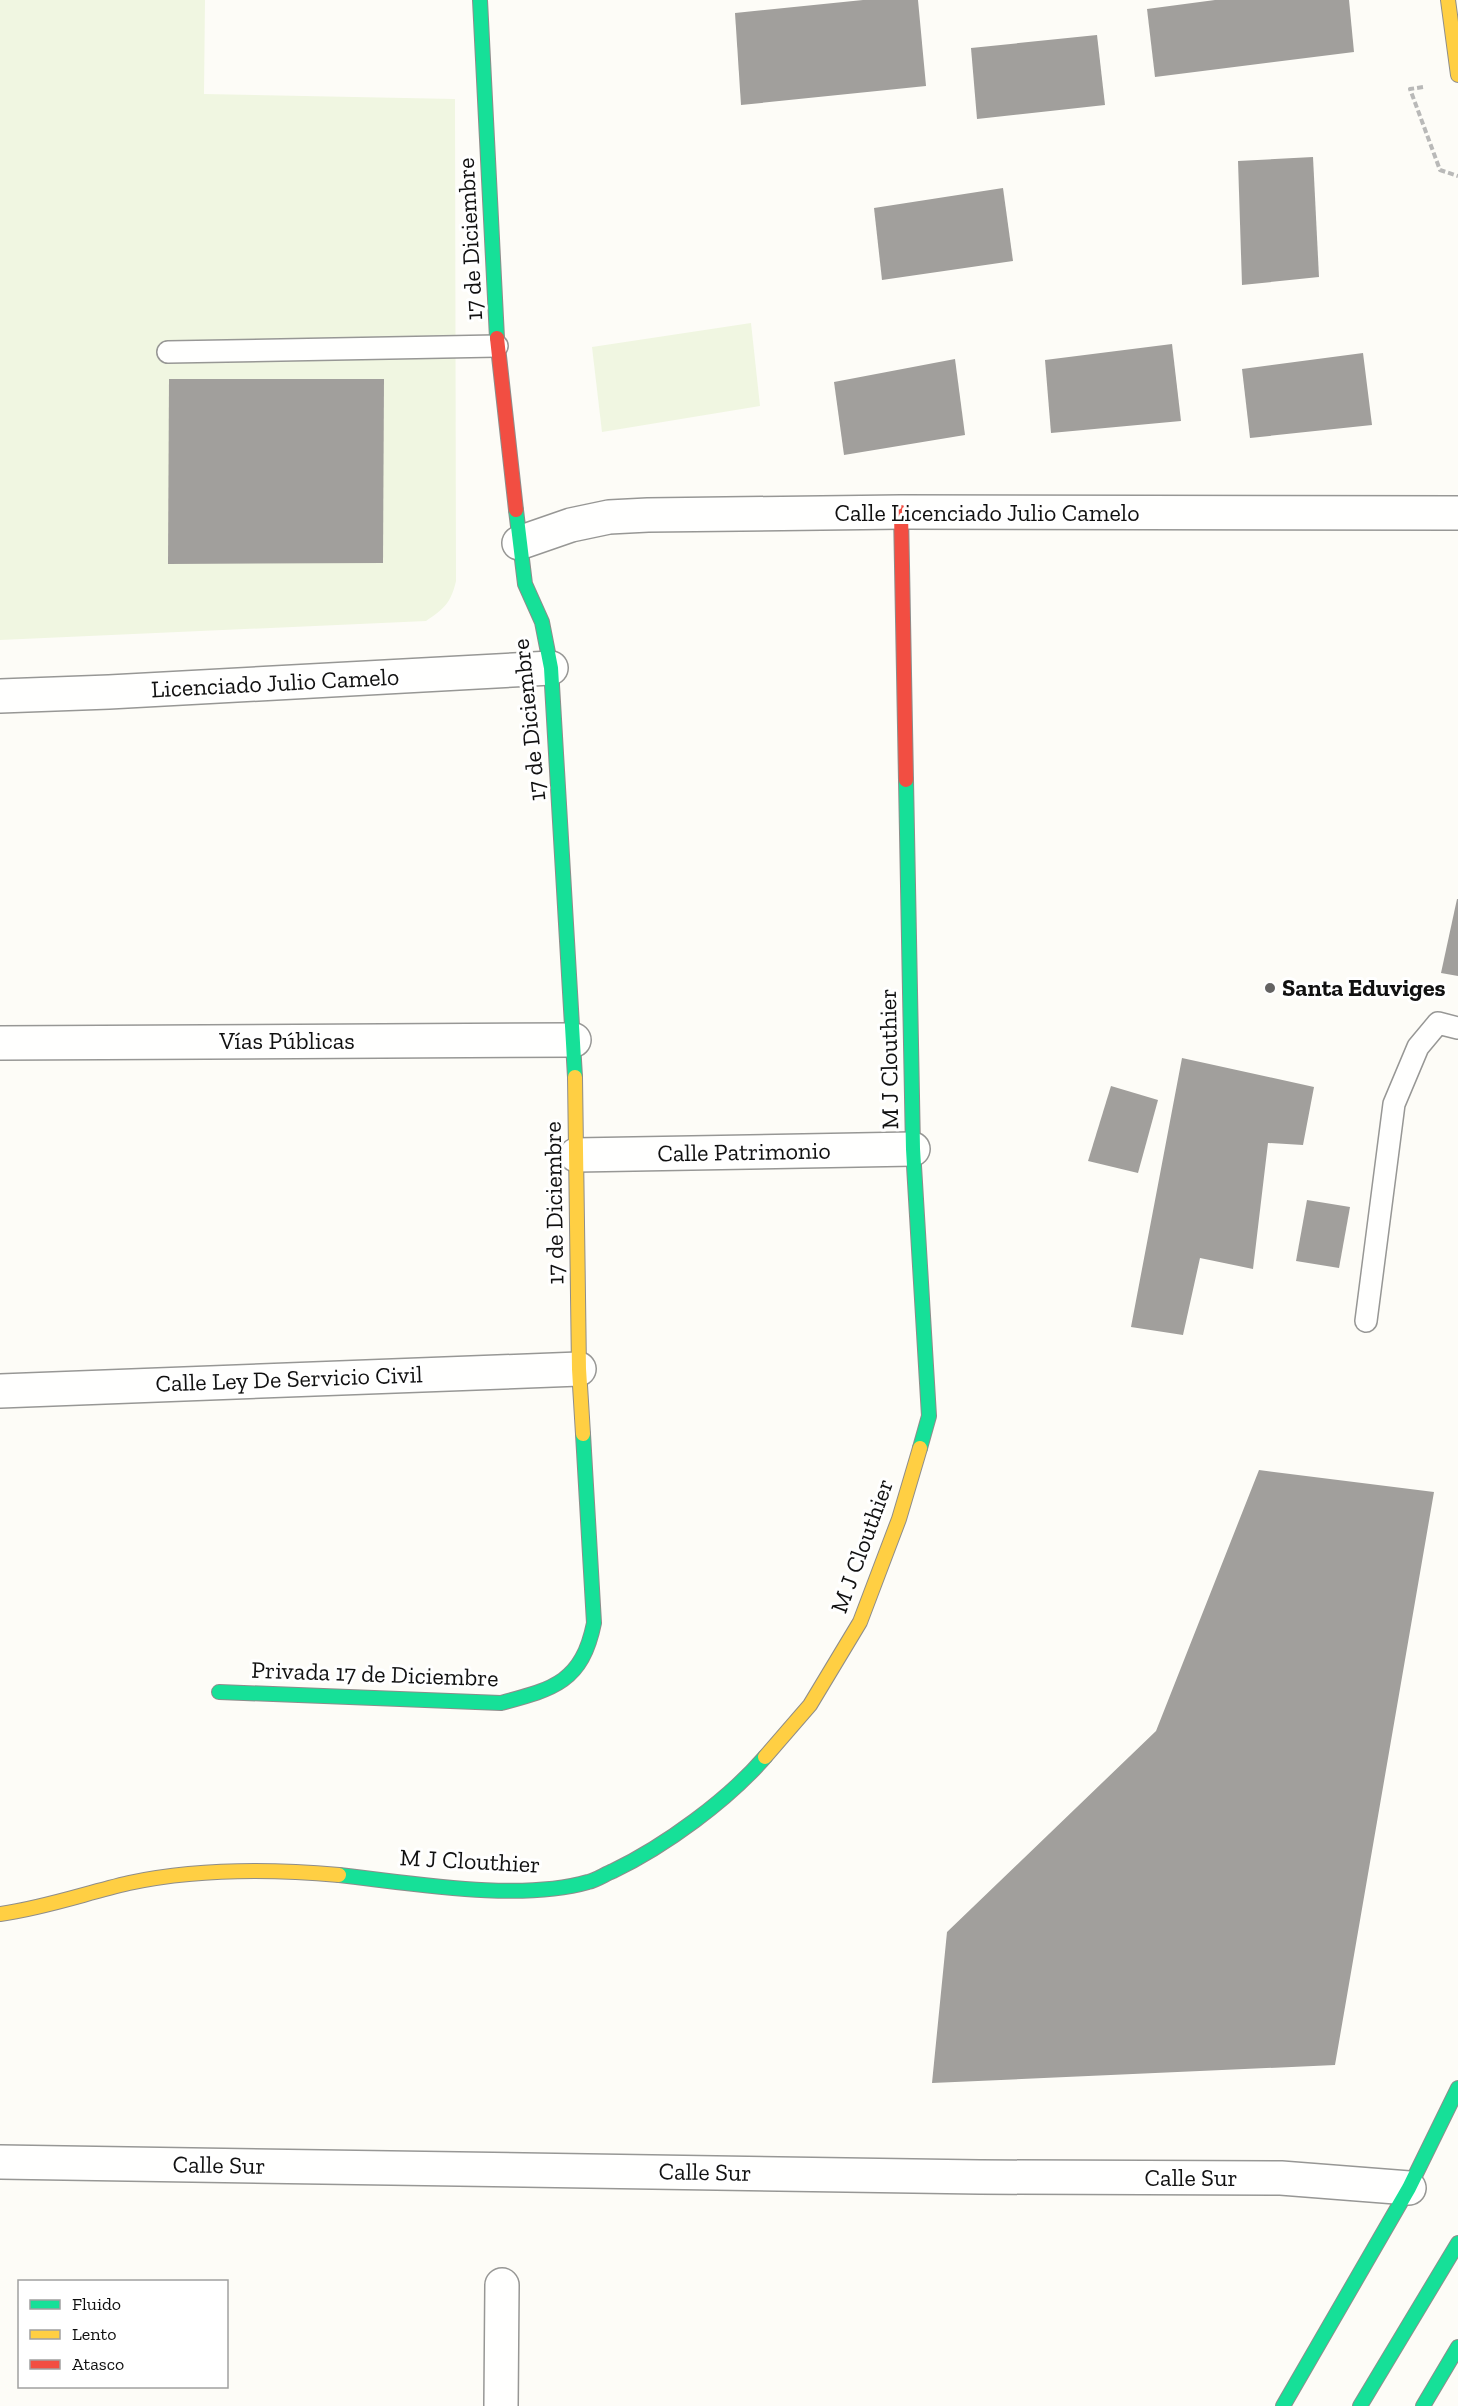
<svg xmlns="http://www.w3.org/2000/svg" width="1458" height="2406" font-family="'Zilla Slab',serif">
	<rect width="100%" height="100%" fill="#fdfcf7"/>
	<g fill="#f0f6e1">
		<path d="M0,0H205L204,94L455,99L456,581C451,603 444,609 426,621L0,640Z"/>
		<path d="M751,323L760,406L602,432L592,347Z"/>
	</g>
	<g fill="#a19f9c">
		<path d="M863,0H918L926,86L741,105L735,13Z"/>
		<path d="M1215,0H1349L1354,52L1155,77L1147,9Z"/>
		<path d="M1097,35L1105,105L977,119L971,48Z"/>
		<path d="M1313,157L1319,277L1242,285L1238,161Z"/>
		<path d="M1003,188L1013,261L882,280L874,208Z"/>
		<path d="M1172,344L1181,421L1051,433L1045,360Z"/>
		<path d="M1363,353L1372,425L1250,438L1242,369Z"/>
		<path d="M955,359L965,435L844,455L834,382Z"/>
		<path d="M169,379H384L383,563L168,564Z"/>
		<path d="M1457,899H1458V976L1441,973Z"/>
		<path d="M1182,1058L1314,1087L1303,1145L1268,1143L1253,1269L1200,1258L1183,1335L1131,1327Z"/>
		<path d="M1111,1086L1158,1100L1138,1173L1088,1161Z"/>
		<path d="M1307,1200L1350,1207L1339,1268L1296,1261Z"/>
		<path d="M1259,1470L1434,1492L1335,2065L932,2083L947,1932L1156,1731Z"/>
	</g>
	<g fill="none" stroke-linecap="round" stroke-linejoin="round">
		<defs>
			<g id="lane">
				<path d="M168,352L497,346"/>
				<path d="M1366,1321L1394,1104L1418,1047L1438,1023L1458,1028"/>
			</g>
			<g id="street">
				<path d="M519,543L571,525L609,517L648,515L901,512L1458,513"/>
				<path d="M0,696L109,692L551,668"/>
				<path d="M0,1043L574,1040"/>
				<path d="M576,1155L913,1149"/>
				<path d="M0,1391L579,1369"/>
				<path d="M0,2162L980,2177L1281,2178L1409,2188"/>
				<path d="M501,2406L502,2285"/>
			</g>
			<g id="fast">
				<path d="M480,0L497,338"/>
				<path d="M516,510L525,584L542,622L551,668L575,1077"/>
				<path d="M906,780L913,1149L929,1416L920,1448"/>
				<path d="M219,1692L501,1703C554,1689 582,1682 594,1623L583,1434"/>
				<path d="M339,1875C411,1883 519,1902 588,1882C597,1880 605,1874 613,1871C665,1846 728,1800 765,1757"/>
				<path d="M1283,2406L1409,2188L1458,2088"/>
				<path d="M1360,2406L1458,2243"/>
				<path d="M1423,2406L1458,2347"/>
			</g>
			<g id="slow">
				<path d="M1448,0L1458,75"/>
				<path d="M575,1077L579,1369L583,1434"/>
				<path d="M765,1757L810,1705L860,1622L899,1519L920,1448"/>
				<path d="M0,1914C44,1908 86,1893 129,1883C195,1869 272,1869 339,1875"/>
			</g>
			<g id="jam">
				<path d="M497,338L516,510"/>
				<path d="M901,512L906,780"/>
			</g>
		</defs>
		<use href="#lane" stroke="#979795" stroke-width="24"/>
		<use href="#street" stroke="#979795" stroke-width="36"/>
		<use href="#fast" stroke="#8e8d8b" stroke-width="16"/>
		<use href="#slow" stroke="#8e8d8b" stroke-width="16"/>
		<use href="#jam" stroke="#8e8d8b" stroke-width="16"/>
		<path stroke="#b9b9b8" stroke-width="4" stroke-dasharray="6 3" stroke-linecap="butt" d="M1423,87L1410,89L1440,170L1458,176"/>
		<use href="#lane" stroke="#fffffe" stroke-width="21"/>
		<use href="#street" stroke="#fffffe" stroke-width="33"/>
		<use href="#fast" stroke="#16e098" stroke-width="14"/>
		<use href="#slow" stroke="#ffcf43" stroke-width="14"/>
		<use href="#jam" stroke="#f24e42" stroke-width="14"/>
	</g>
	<circle fill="#646362" stroke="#fff" stroke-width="2" cx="1270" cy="988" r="6"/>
	<g text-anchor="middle" stroke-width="6" stroke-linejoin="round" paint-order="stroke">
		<g font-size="24" fill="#111" stroke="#fff">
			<text transform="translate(470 239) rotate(-93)" y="8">17 de Diciembre</text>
			<text x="987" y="521">Calle Licenciado Julio Camelo</text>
			<text transform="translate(275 683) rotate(-3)" y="8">Licenciado Julio Camelo</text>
			<text transform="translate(529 720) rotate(-96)" y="8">17 de Diciembre</text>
			<text x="287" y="1049">Vías Públicas</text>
			<text transform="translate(889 1059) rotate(-91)" y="8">M J Clouthier</text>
			<text transform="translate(744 1152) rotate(-1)" y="8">Calle Patrimonio</text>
			<text transform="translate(554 1203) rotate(-91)" y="8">17 de Diciembre</text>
			<text transform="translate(289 1379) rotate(-2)" y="8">Calle Ley De Servicio Civil</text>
			<text transform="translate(862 1546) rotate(-70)" y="8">M J Clouthier</text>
			<text transform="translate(375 1674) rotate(2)" y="8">Privada 17 de Diciembre</text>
			<text transform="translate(470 1861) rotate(3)" y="8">M J Clouthier</text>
			<text transform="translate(219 2165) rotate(1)" y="8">Calle Sur</text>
			<text transform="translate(705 2172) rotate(1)" y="8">Calle Sur</text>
			<text x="1191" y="2186">Calle Sur</text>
		</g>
		<g font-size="24" font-weight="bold" fill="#111" stroke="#fff" text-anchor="start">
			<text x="1282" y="996">Santa Eduviges</text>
		</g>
	</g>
	<rect x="18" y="2280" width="210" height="108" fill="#ffffff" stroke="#a0a0a0" stroke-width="1.5"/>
	<rect x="30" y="2300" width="30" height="9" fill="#16e098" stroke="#a0a0a0" stroke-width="1.5"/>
	<text x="72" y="2310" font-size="18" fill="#111111">Fluido</text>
	<rect x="30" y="2330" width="30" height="9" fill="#ffcf43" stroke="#a0a0a0" stroke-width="1.5"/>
	<text x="72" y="2340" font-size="18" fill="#111111">Lento</text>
	<rect x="30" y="2360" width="30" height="9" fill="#f24e42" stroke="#a0a0a0" stroke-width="1.5"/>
	<text x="72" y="2370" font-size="18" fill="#111111">Atasco</text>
</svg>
